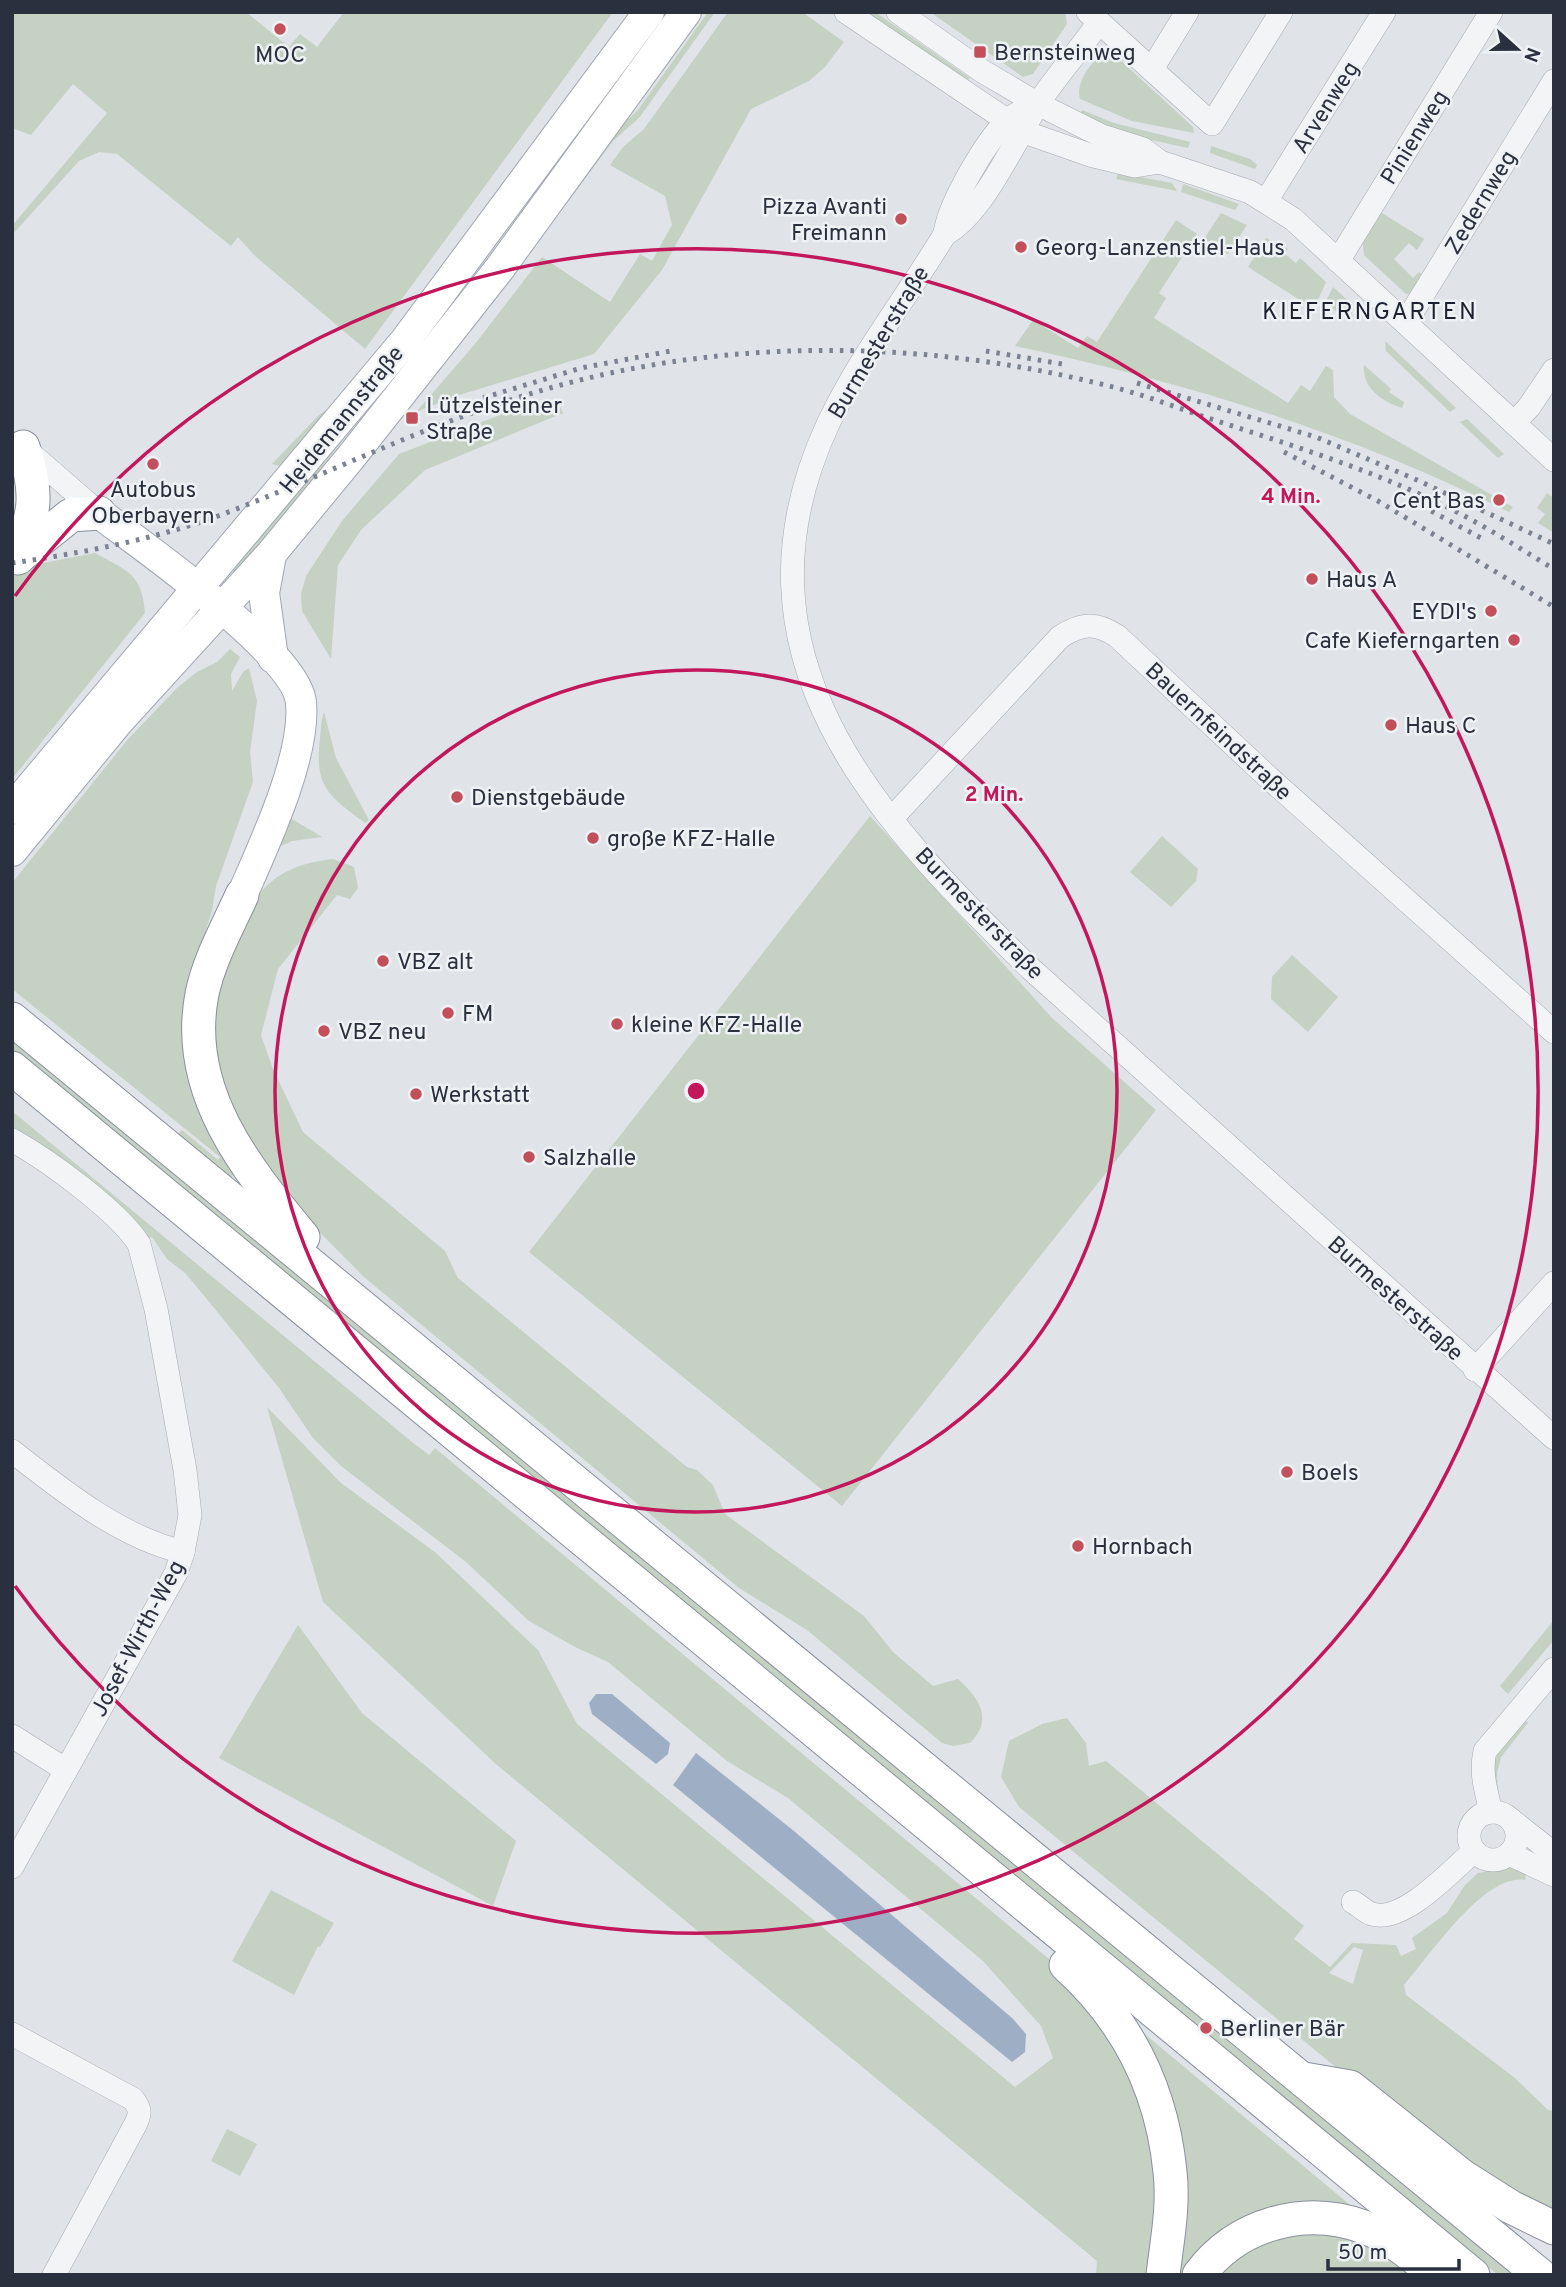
<svg xmlns="http://www.w3.org/2000/svg" width="1566" height="2287" font-family="Overpass,sans-serif">
	<rect width="100%" height="100%" fill="#e0e3e8"/>
	<g fill="#c5d1c2" fill-rule="evenodd">
		<path d="M12,12H246L289,47L300,34L317,47L344,12H613L365,349L255,256L238,237L231,246L117,154L99,152L79,161L12,235V226L107,113L73,84L31,135L12,128Z"/>
		<path d="M708,12H715L639,118L613,141L564,207L561,201L608,138L638,110Z"/>
		<path d="M728,12H802L844,42L825,67L809,81L751,109L662,270L594,354L456,396L416,412L475,344L542,257L610,302L640,254L652,261L672,225L665,196L610,165L623,147L644,129Z"/>
		<path d="M867,12H875L970,78L966,82Z"/>
		<path d="M930,12H1065L1067,24L1033,74L1023,77Z"/>
		<path d="M1105,53L1117,57L1193,127L1194,133L1132,121L1080,99C1075,84 1091,60 1105,53Z"/>
		<path d="M1082,110L1114,123L1190,142L1188,148L1138,137L1080,116Z"/>
		<path d="M1211,146L1250,159L1257,165L1255,169L1210,153Z"/>
		<path d="M1118,173L1172,183L1177,191L1116,179Z"/>
		<path d="M1183,184L1239,204L1235,210L1181,192Z"/>
		<path d="M1377,210L1424,239L1417,250L1409,243L1394,259L1413,278L1419,272L1427,280L1417,293L1406,294L1364,255L1362,236Z"/>
		<path d="M1221,213L1247,225L1228,254L1204,239Z"/>
		<path d="M1176,220L1197,234L1159,293L1166,298L1154,318L1288,403L1301,385L1310,391L1326,366L1333,370L1334,397L1350,414L1513,507L1509,512C1353,434 1186,382 1015,346L1033,320L1078,348L1087,336L1097,342Z"/>
		<path d="M1266,238L1288,249L1285,254L1296,263L1300,258L1326,282L1314,309L1248,267Z"/>
		<path d="M1333,287L1352,304L1351,318L1334,310L1327,299Z"/>
		<path d="M1385,341L1456,408L1450,412L1386,351Z"/>
		<path d="M1364,365L1391,389L1389,392L1404,402L1402,408C1381,401 1362,388 1364,365Z"/>
		<path d="M557,401L563,413L425,470L361,530L338,565L331,659L302,611L301,594L306,576L342,521L399,454L516,409Z"/>
		<path d="M332,406L281,466L272,464L319,415Z"/>
		<path d="M363,407L366,410L237,577L231,569Z"/>
		<path d="M1467,419L1504,454L1498,458L1460,422Z"/>
		<path d="M1547,493L1554,498V533L1538,523L1545,514L1537,508Z"/>
		<path d="M95,553C127,571 142,573 145,613L12,779V579L22,567Z"/>
		<path d="M230,649L240,657L231,674L232,691L243,672L249,668L257,701L250,752L253,782L216,886L212,911L192,974L235,1173L231,1178L178,1134L182,1130L218,1160L220,1157L12,989V883L129,738L178,687L197,672L217,662Z"/>
		<path d="M324,712L336,758L369,820L365,823C329,796 314,787 320,739C321,729 321,721 324,712Z"/>
		<path d="M287,816L322,837L292,841L281,846L277,840Z"/>
		<path d="M870,816L1052,1018L1156,1110L842,1506L529,1252Z"/>
		<path d="M1162,836L1198,869L1196,881L1171,907L1130,872Z"/>
		<path d="M333,859L354,867L358,888L350,899L337,895L278,969L261,1035L273,1069L303,1132L445,1251L458,1278L687,1467L697,1470L713,1485L725,1514L864,1616L893,1652L933,1686L958,1679C979,1698 994,1719 970,1743L953,1746L942,1743L807,1630L739,1588L364,1277L267,1179L212,1067L214,997L255,899C275,872 300,863 333,859Z"/>
		<path d="M1292,955L1338,997L1308,1032L1271,999L1272,977Z"/>
		<path d="M12,1039L1512,2275H1498L1194,2023L1012,1877L12,1049Z"/>
		<path d="M12,1111L412,1442L429,1455L435,1448L1079,1984L1094,2001L1158,2141L1156,2275H1096L1097,2261L497,1765L323,1602L267,1407L341,1483L436,1553L538,1650L577,1724L1015,2087L1053,2058L1041,2026L983,1961L788,1798L727,1761L608,1662L575,1647L529,1621L466,1562L341,1466L313,1438L279,1388L202,1293L185,1273L167,1259L152,1237L147,1239L12,1131Z"/>
		<path d="M1554,1620V1640L1508,1694L1500,1686Z"/>
		<path d="M298,1625L362,1713L516,1841L493,1906L219,1758Z"/>
		<path d="M1067,1718L1086,1743L1089,1766L1106,1761L1304,1926L1294,1939L1330,1967L1352,1943L1396,1945L1401,1956L1416,1949L1412,1938L1447,1913L1465,1885L1478,1873L1516,1867L1527,1869L1525,1880C1484,1873 1429,1957 1404,1985L1406,1995L1515,2078L1548,2110L1554,2111V2222L1427,2142L1019,1807L1001,1777L1009,1741L1042,1724ZM1354,1947L1363,1950L1353,1984L1329,1973Z"/>
		<path d="M1523,1718L1528,1723L1501,1757L1497,1773L1498,1793C1485,1761 1504,1742 1523,1718Z"/>
		<path d="M271,1890L334,1923L320,1947L318,1946L294,1995L232,1961Z"/>
		<path d="M1135,2026L1367,2219L1344,2213L1187,2275H1170Z"/>
		<path d="M227,2129L257,2144L240,2176L211,2161Z"/>
		<path d="M1342,2230L1421,2275H1209L1254,2238Z"/>
	</g>
	<g fill="#9eafc5">
		<path d="M596,1694H612L670,1743L668,1754L656,1764L592,1714L589,1703Z"/>
		<path d="M696,1753L794,1831L1012,2018L1026,2034L1025,2052L1012,2062L673,1785Z"/>
	</g>
	<g fill="none" stroke-linecap="round" stroke-linejoin="round">
		<defs>
			<g id="minor">
				<path d="M846,12L1024,132L1090,155L1135,166L1160,162"/>
				<path d="M898,12L982,71L1038,104L1102,136L1143,149L1160,162L1250,192L1293,219L1554,460"/>
				<path d="M1088,12L1212,124L1281,12"/>
				<path d="M1152,69L1187,12"/>
				<path d="M1038,104C1028,108 1018,112 1009,119C987,139 948,205 945,234C907,297 860,356 828,424C721,655 875,817 1031,969L1554,1438"/>
				<path d="M1266,201L1384,12"/>
				<path d="M945,234C983,214 1015,140 1038,104C1056,76 1080,50 1099,22"/>
				<path d="M1338,261L1491,12"/>
				<path d="M1406,322L1554,81"/>
				<path d="M1514,423L1529,407L1554,370"/>
				<path d="M23,447L99,513"/>
				<path d="M892,818L1060,637C1081,623 1096,622 1117,636L1268,777L1554,1032"/>
				<path d="M12,1140C48,1160 118,1211 139,1244L156,1309L185,1470L190,1515L183,1552L176,1573L12,1867"/>
				<path d="M1475,1370L1554,1283"/>
				<path d="M12,1451C63,1491 120,1537 183,1552"/>
				<path d="M12,1736L66,1770"/>
				<path d="M1491,1812C1486,1790 1480,1773 1485,1751L1554,1669"/>
				<circle cx="1493" cy="1836" r="24"/>
				<path d="M1510,1819L1554,1854"/>
				<path d="M1509,1854L1554,1875"/>
				<path d="M1353,1902C1359,1905 1365,1912 1372,1914C1403,1924 1452,1870 1474,1851"/>
				<path d="M12,2034L133,2099C142,2110 140,2116 134,2127L54,2275"/>
			</g>
			<g id="major">
				<path d="M99,513C141,545 298,654 301,703C306,756 264,845 242,895"/>
				<path d="M271,555L264,593L273,658"/>
				<path d="M12,809L405,341L649,12"/>
				<path d="M12,851L117,723L271,554L351,457L500,268L686,12"/>
			</g>
			<g id="highway">
				<path d="M21,555L71,515L99,513"/>
				<path d="M18,558C35,514 39,493 23,447"/>
				<path d="M242,895C228,926 209,960 202,994C183,1091 246,1168 303,1237"/>
				<path d="M12,1019L1540,2275"/>
				<path d="M12,1068L1473,2275"/>
				<path d="M1066,1965C1127,2020 1162,2090 1170,2172C1174,2206 1167,2241 1163,2275"/>
				<path d="M1304,2079L1350,2087L1462,2176L1511,2207L1554,2228"/>
				<path d="M1199,2275C1237,2224 1304,2205 1364,2227C1391,2237 1414,2257 1436,2275"/>
			</g>
		</defs>
		<use href="#minor" stroke="#a6aab2" stroke-width="24"/>
		<use href="#major" stroke="#a1a7b2" stroke-width="32"/>
		<use href="#highway" stroke="#89909d" stroke-width="35"/>
		<use href="#minor" stroke="#f2f4f6" stroke-width="23"/>
		<use href="#major" stroke="#fff" stroke-width="30"/>
		<use href="#highway" stroke="#fff" stroke-width="33"/>
		<g stroke="#7b8290" stroke-width="5" stroke-dasharray="3.5 7" stroke-linecap="butt">
			<path d="M986,351L1062,364"/>
			<path d="M1137,383L1316,437L1417,480L1554,544"/>
			<path d="M483,398L581,368L676,350"/>
			<path d="M1284,452L1378,501L1554,607"/>
			<path d="M1422,506L1481,538"/>
			<path d="M12,563C81,553 152,540 218,516C319,478 416,429 520,397C709,337 913,337 1105,385C1139,393 1172,406 1205,417C1287,444 1371,469 1449,508C1485,526 1519,548 1554,569"/>
		</g>
	</g>
	<g fill="none" stroke="#c2185b" stroke-width="3.5">
		<circle cx="696" cy="1091" r="421"/>
		<path d="M15 596A842 842 0 1 1 15 1586"/>
	</g>
	<g fill="#c2505b" stroke="#eff2f5" stroke-width="2.5">
		<circle cx="280" cy="29" r="7"/>
		<rect x="973" y="45" width="14" height="14" rx="3.5"/>
		<circle cx="901" cy="219" r="7"/>
		<circle cx="1021" cy="247" r="7"/>
		<rect x="405" y="411" width="14" height="14" rx="3.5"/>
		<circle cx="153" cy="464" r="7"/>
		<circle cx="1499" cy="500" r="7"/>
		<circle cx="1312" cy="579" r="7"/>
		<circle cx="1491" cy="611" r="7"/>
		<circle cx="1514" cy="640" r="7"/>
		<circle cx="1391" cy="725" r="7"/>
		<circle cx="457" cy="797" r="7"/>
		<circle cx="593" cy="838" r="7"/>
		<circle cx="383" cy="961" r="7"/>
		<circle cx="448" cy="1013" r="7"/>
		<circle cx="617" cy="1024" r="7"/>
		<circle cx="324" cy="1031" r="7"/>
		<circle cx="416" cy="1094" r="7"/>
		<circle cx="529" cy="1157" r="7"/>
		<circle cx="1287" cy="1472" r="7"/>
		<circle cx="1078" cy="1546" r="7"/>
		<circle cx="1206" cy="2028" r="7"/>
	</g>
	<g text-anchor="middle" stroke-width="5" stroke-linejoin="round" paint-order="stroke">
		<g font-size="23" fill="#2a303e" stroke="#eff2f5" text-anchor="start">
			<text x="994" y="60">Bernsteinweg</text>
			<text x="280" y="62" text-anchor="middle">MOC</text>
			<text x="887" y="214" text-anchor="end">Pizza Avanti<tspan x="887" dy="26">Freimann</tspan></text>
			<text x="1035" y="255">Georg-Lanzenstiel-Haus</text>
			<text x="426" y="413">Lützelsteiner<tspan x="426" dy="26">Straße</tspan></text>
			<text x="153" y="497" text-anchor="middle">Autobus<tspan x="153" dy="26">Oberbayern</tspan></text>
			<text x="1485" y="508" text-anchor="end">Cent Bas</text>
			<text x="1326" y="587">Haus A</text>
			<text x="1477" y="619" text-anchor="end">EYDI's</text>
			<text x="1500" y="648" text-anchor="end">Cafe Kieferngarten</text>
			<text x="1405" y="733">Haus C</text>
			<text x="471" y="805">Dienstgebäude</text>
			<text x="607" y="846">große KFZ-Halle</text>
			<text x="397" y="969">VBZ alt</text>
			<text x="462" y="1021">FM</text>
			<text x="631" y="1032">kleine KFZ-Halle</text>
			<text x="338" y="1039">VBZ neu</text>
			<text x="430" y="1102">Werkstatt</text>
			<text x="543" y="1165">Salzhalle</text>
			<text x="1301" y="1480">Boels</text>
			<text x="1092" y="1554">Hornbach</text>
			<text x="1220" y="2036">Berliner Bär</text>
		</g>
		<g font-size="23" fill="#2a303e" stroke="#eff2f5">
			<text transform="translate(1325 107) rotate(-58)" y="8">Arvenweg</text>
			<text transform="translate(1414 137) rotate(-58)" y="8">Pinienweg</text>
			<text transform="translate(1480 202) rotate(-59)" y="8">Zedernweg</text>
			<text transform="translate(878 342) rotate(-59)" y="8">Burmesterstraße</text>
			<text transform="translate(341 419) rotate(-51)" y="8">Heidemannstraße</text>
			<text transform="translate(1219 731) rotate(43)" y="8">Bauernfeindstraße</text>
			<text transform="translate(980 913) rotate(46)" y="8">Burmesterstraße</text>
			<text transform="translate(1396 1298) rotate(42)" y="8">Burmesterstraße</text>
			<text transform="translate(137 1638) rotate(-62)" y="8">Josef-Wirth-Weg</text>
		</g>
		<g font-size="24" letter-spacing="2" fill="#1c212f" stroke="#eff2f5">
			<text x="1370" y="319">KIEFERNGARTEN</text>
		</g>
	</g>
	<circle cx="696" cy="1091" r="10" fill="#c2185b" stroke="#eff2f5" stroke-width="3.5"/>
	<g font-size="21" text-anchor="middle" font-weight="bold" fill="#c2185b" stroke="#eff2f5" stroke-width="5" stroke-linejoin="round" paint-order="stroke">
		<text x="1291" y="503">4 Min.</text>
		<text x="994" y="801">2 Min.</text>
	</g>
	<rect width="1566" height="2287" fill="none" stroke="#2a303e" stroke-width="28"/>
	<g transform="translate(1517 49) rotate(111)" stroke="#eff2f5" stroke-width="5" paint-order="stroke">
	<path d="M0-5L12 26L0 18L-12 26Z" fill="#2a303e"/>
	<text y="-10" font-size="19" font-weight="bold" text-anchor="middle" fill="#2a303e">N</text>
	</g>
	<path d="M1328 2259v10h131v-10" fill="none" stroke="#2a303e" stroke-width="3.5"/>
	<text x="1338" y="2259" font-size="21" fill="#2a303e" stroke="#eff2f5" stroke-width="5" paint-order="stroke">50 m</text>
</svg>
